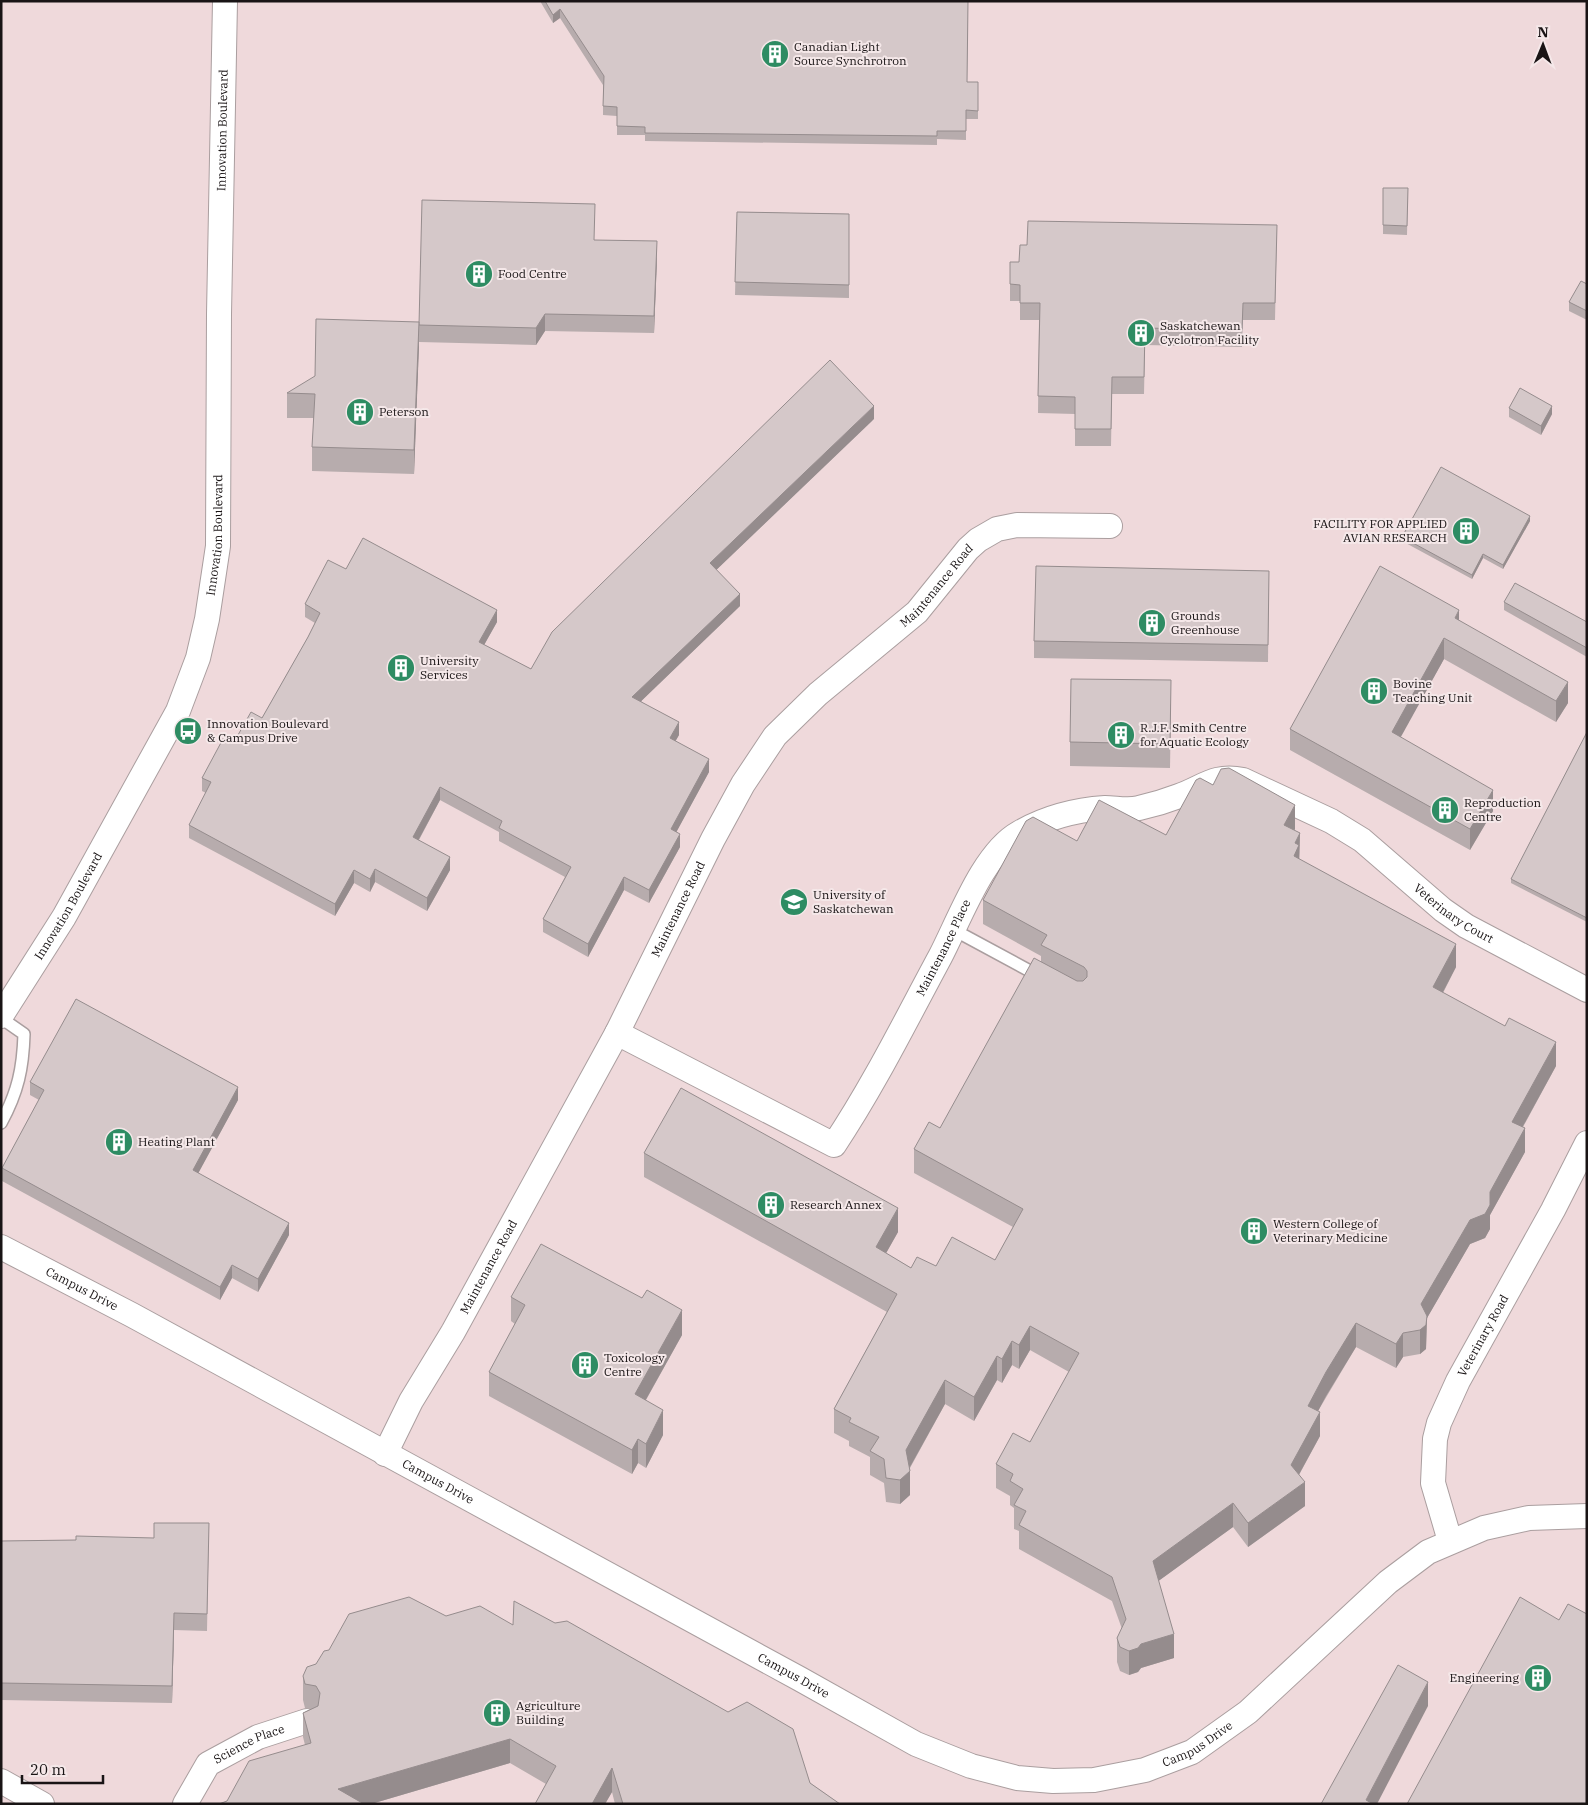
<svg xmlns="http://www.w3.org/2000/svg" width="1588" height="1805" font-family="'IBM Plex Serif',serif">
	<rect width="100%" height="100%" fill="#f5e8e9"/>
	<rect fill="#efd9db" x="1" y="1" width="1586" height="1803"/>
	<g fill="none" stroke-linecap="round" stroke-linejoin="round">
		<defs>
			<g id="lane">
				<path d="M954,930L1041,977"/>
				<path d="M1,1018L24,1034C23,1068 18,1092 1,1123"/>
			</g>
			<g id="street">
				<path id="s1" d="M1,1016L64,917L178,711L198,658L207,619L218,546L219,314L225,1"/>
				<path id="s2" d="M617,1033L834,1145C874,1085 906,1020 940,957C959,921 983,853 1019,833C1045,818 1075,810 1105,808C1116,808 1128,811 1139,808C1153,805 1166,801 1179,796C1204,787 1214,774 1243,780L1331,821L1362,840L1443,910L1466,926L1587,990"/>
				<path id="s3" d="M1,1247L132,1315L800,1679L916,1744L971,1766L1017,1778L1053,1781L1094,1780L1145,1770L1192,1752L1248,1712L1388,1582L1428,1552L1484,1528L1529,1518L1587,1516"/>
				<path id="s4" d="M385,1454L411,1401L453,1332L617,1033L713,839L743,784L775,736L818,694L917,612L968,549L978,540L997,529L1017,525L1110,526"/>
				<path id="s5" d="M1450,1541L1433,1483L1435,1439L1439,1423L1458,1381L1553,1210L1587,1143"/>
				<path d="M1,1781L42,1804"/>
				<path id="s6" d="M185,1804L208,1764L258,1737L307,1721"/>
			</g>
		</defs>
		<use href="#lane" stroke="#aa9e9f" stroke-width="14"/>
		<use href="#street" stroke="#aa9e9f" stroke-width="26"/>
		<use href="#lane" stroke="#fff" stroke-width="11"/>
		<use href="#street" stroke="#fff" stroke-width="24"/>
	</g>
	<g fill="#b7acad">
		<path d="M540,1H968L967,82H978V119H966V140L937,139V145L645,141V135H617V116L603,115V85L560,18L553,23Z"/>
		<path d="M1383,188H1408L1407,235L1383,234Z"/>
		<path d="M737,212L849,214V298L735,295Z"/>
		<path d="M1277,225L1275,320H1243L1242,347L1145,345L1144,394H1112L1111,446H1075V414L1038,413L1039,320H1020V301H1010V262H1019L1027,245Z"/>
		<path d="M594,240L657,258L654,333L545,331L536,345L419,342L414,474L312,471V447L314,418H287V393L418,322Z"/>
		<path d="M1587,284V320L1569,311V302Z"/>
		<path d="M1509,408L1552,414L1541,435L1509,417Z"/>
		<path d="M874,419L716,570L740,606L641,701L679,735L675,741L709,772L676,832L680,847L649,903L624,890L588,957L543,932V919L565,877L499,841V832L440,800L419,840L450,870L427,911L375,882L370,892L354,883L335,916L189,838V825L206,793L202,791V778L234,742L262,718L308,637L315,623L305,617V604L346,569L497,622L484,645L531,669Z"/>
		<path d="M1530,521L1503,569L1483,558L1472,579L1402,541V537Z"/>
		<path d="M1269,571L1268,662L1034,658V641Z"/>
		<path d="M1504,602L1587,622V657L1504,610Z"/>
		<path d="M1459,620L1568,703L1556,722L1444,659L1400,737L1493,811L1470,850L1290,750V729Z"/>
		<path d="M1171,704L1170,768L1070,766V742Z"/>
		<path d="M1587,732V922L1511,883V879Z"/>
		<path d="M1295,829L1294,830L1300,833L1299,859L1456,967L1443,993L1556,1066L1523,1127L1525,1152L1490,1215V1229L1485,1238L1470,1244L1427,1318L1426,1349L1420,1354L1403,1357L1396,1368L1356,1347L1318,1411L1320,1436L1299,1475L1305,1506L1248,1547L1233,1527L1158,1581L1174,1658L1141,1668L1138,1672L1129,1675L1120,1671L1117,1662V1638L1122,1629L1112,1601L1019,1549V1531L1014,1529V1508L1010,1505V1496L996,1488V1464L1030,1442L1069,1372L1030,1350L1019,1369L1012,1365L1002,1383L997,1380L974,1421L945,1404L910,1468V1495L900,1504L886,1502L884,1483L870,1475V1457L849,1446V1441L834,1433V1409L887,1312L644,1177V1153L898,1232L886,1253L911,1268L936,1266L995,1260L1013,1227L914,1173V1149L940,1128L1041,962V956L983,924V900L1077,841L1166,835Z"/>
		<path d="M30,1082L238,1100L198,1173L289,1235L258,1292L232,1278L220,1300L2,1181V1168L39,1100L30,1095Z"/>
		<path d="M511,1297L682,1335L646,1400L663,1435L646,1468L638,1463L632,1474L489,1396V1372L515,1324L511,1321Z"/>
		<path d="M209,1523L207,1631L174,1630L172,1703L1,1700V1541L76,1540L154,1538Z"/>
		<path d="M446,1616L513,1625L810,1783L840,1804H615L612,1792L605,1804H535L546,1784L510,1763L371,1804H219L227,1801L305,1745L303,1737V1713L310,1709L305,1708L303,1700V1676Z"/>
	</g>
	<g fill="#958c8d">
		<path d="M560,9V18L553,23V15Z"/>
		<path d="M657,241V258L654,333V316Z"/>
		<path d="M545,314V331L536,345V328Z"/>
		<path d="M419,322V346L414,474V450Z"/>
		<path d="M874,406V419L710,576V563Z"/>
		<path d="M1552,406V414L1541,435V426Z"/>
		<path d="M1530,516V521L1503,569V565Z"/>
		<path d="M1483,554V558L1472,579V575Z"/>
		<path d="M740,594V606L632,710V697Z"/>
		<path d="M497,610V622L479,654V642Z"/>
		<path d="M1459,610V631L1455,618Z"/>
		<path d="M1444,638V659L1392,753V732Z"/>
		<path d="M1568,682V703L1556,722V701Z"/>
		<path d="M679,722V735L670,751V738Z"/>
		<path d="M709,759V772L671,842V829Z"/>
		<path d="M440,787V800L413,850V837Z"/>
		<path d="M1493,790V811L1470,850V829Z"/>
		<path d="M1295,805V829L1284,849V825Z"/>
		<path d="M1300,833L1299,869L1294,856L1295,843Z"/>
		<path d="M680,834V847L649,903V890Z"/>
		<path d="M450,857V870L427,911V898Z"/>
		<path d="M375,869V882L370,892V879Z"/>
		<path d="M354,870V883L335,916V904Z"/>
		<path d="M624,877V890L588,957V944Z"/>
		<path d="M1456,944V967L1433,1011V987Z"/>
		<path d="M1556,1042V1066L1512,1146V1122Z"/>
		<path d="M238,1087V1100L193,1183V1170Z"/>
		<path d="M1525,1128V1152L1490,1215V1229L1485,1238L1470,1244L1427,1318L1426,1349L1420,1354V1330L1421,1304L1470,1220L1490,1192Z"/>
		<path d="M898,1208V1232L876,1271V1247Z"/>
		<path d="M289,1223V1235L258,1292V1279Z"/>
		<path d="M232,1265V1278L220,1300V1287Z"/>
		<path d="M682,1310V1335L635,1419V1394Z"/>
		<path d="M1356,1323V1347L1326,1396L1308,1430V1406L1326,1372Z"/>
		<path d="M1030,1326V1350L1019,1369V1345Z"/>
		<path d="M1403,1333V1357L1396,1368V1344Z"/>
		<path d="M1012,1341V1365L1002,1383V1359Z"/>
		<path d="M997,1356V1380L974,1421V1397Z"/>
		<path d="M945,1380V1404L906,1474V1450Z"/>
		<path d="M663,1410V1435L646,1468V1444Z"/>
		<path d="M1320,1412V1436L1291,1489V1465Z"/>
		<path d="M638,1439V1463L632,1474V1450Z"/>
		<path d="M910,1471V1495L900,1504V1480Z"/>
		<path d="M1305,1482V1506L1248,1547V1523Z"/>
		<path d="M1233,1503V1527L1153,1585V1561Z"/>
		<path d="M174,1613V1630L172,1703V1686Z"/>
		<path d="M1174,1634V1658L1141,1668L1138,1672L1129,1675V1651L1141,1644Z"/>
		<path d="M1428,1682V1706L1377,1804H1366V1800Z"/>
		<path d="M510,1739V1763L371,1804H338V1789Z"/>
		<path d="M612,1768V1792L605,1804H592Z"/>
	</g>
	<g fill="#d5c8c9" stroke="#958c8d">
		<path d="M545,1H968L967,82H978V111L966,110V131H937V136L645,133V127L617,126V107L603,106L604,76L560,9L553,15Z"/>
		<path d="M1383,188H1408L1407,226L1383,225Z"/>
		<path d="M422,200L595,204L594,240L657,241L654,316L545,314L536,328L419,325Z"/>
		<path d="M737,212L849,214V285L735,282Z"/>
		<path d="M1028,221L1277,225L1275,303H1243L1242,330L1145,328L1144,377H1112L1111,429H1075V397L1038,396L1040,303H1020V285L1010,284V262H1019L1020,245H1027Z"/>
		<path d="M1581,281L1587,284V311L1569,302Z"/>
		<path d="M316,319L419,322L414,450L312,447L315,394L287,393L315,376Z"/>
		<path d="M830,360L874,406L710,563L740,594L632,697L679,722L670,738L709,759L671,829L680,834L649,890L624,877L588,944L543,919L571,867L499,828L502,821L440,787L413,837L450,857L427,898L375,869L370,879L354,870L335,904L189,825L211,782L202,778L224,737L234,742L251,712L262,718L308,637L320,613L305,604L328,560L346,569L363,538L497,610L479,642L531,669L552,632Z"/>
		<path d="M1520,388L1552,406L1541,426L1509,408Z"/>
		<path d="M1441,467L1530,516L1503,565L1483,554L1472,575L1402,537Z"/>
		<path d="M1036,566L1269,571L1268,645L1034,641Z"/>
		<path d="M1380,566L1459,610L1455,618L1568,682L1556,701L1444,638L1392,732L1493,790L1470,829L1290,729Z"/>
		<path d="M1515,583L1587,622V648L1504,602Z"/>
		<path d="M1071,679L1171,680L1170,744L1070,742Z"/>
		<path d="M1587,732V918L1511,879Z"/>
		<path d="M1229,768L1295,805L1284,825L1300,833L1295,843L1299,845L1294,856L1456,944L1433,987L1505,1026L1509,1018L1556,1042L1512,1122L1525,1128L1490,1192V1205L1485,1214L1470,1220L1421,1304L1427,1316L1426,1325L1420,1330L1403,1333L1396,1344L1356,1323L1326,1372L1308,1406L1320,1412L1291,1465L1305,1482L1248,1523L1233,1503L1153,1561L1174,1634L1141,1644L1138,1648L1129,1651L1120,1647L1117,1638L1126,1619L1112,1577L1019,1525L1026,1511L1014,1505L1023,1489L1010,1481L1013,1474L996,1464L1013,1433L1030,1442L1079,1353L1030,1326L1019,1345L1012,1341L1002,1359L997,1356L974,1397L945,1380L906,1450L910,1471L900,1480L886,1478L884,1459L870,1451L879,1437L849,1422L851,1418L834,1409L897,1294L644,1153L681,1088L898,1208L876,1247L911,1268L917,1257L936,1266L952,1237L995,1260L1023,1209L914,1149L929,1122L940,1128L1034,958L1077,981H1083L1087,977V971L1084,967L1041,945L1047,935L983,900L1026,821L1033,817L1077,841L1099,800L1166,835L1196,780L1200,778L1213,785L1221,769Z"/>
		<path d="M76,999L238,1087L193,1170L289,1223L258,1279L232,1265L220,1287L2,1168L44,1090L30,1082Z"/>
		<path d="M541,1244L642,1298L647,1290L682,1310L635,1394L663,1410L646,1444L638,1439L632,1450L489,1372L525,1305L511,1297Z"/>
		<path d="M154,1523H209L207,1614L174,1613L172,1686L1,1683V1541L76,1540V1536L154,1538Z"/>
		<path d="M409,1597L446,1616L480,1606L513,1625L514,1601L555,1623L567,1621L728,1712L747,1702L793,1729L810,1783L840,1804H623L612,1768L592,1804H535L556,1766L510,1739L338,1789L364,1804H219L227,1801L249,1761L311,1743L303,1713L318,1706L320,1693L316,1686L305,1684L303,1676L307,1667L316,1664L324,1651L329,1650L349,1614Z"/>
		<path d="M1520,1597L1559,1620L1568,1604L1587,1614V1804H1407Z"/>
		<path d="M1398,1665L1428,1682L1366,1800L1373,1804H1321Z"/>
	</g>
	<defs>
		<symbol id="building-disc" viewBox="-11 -11 22 22"><circle r="9.5" fill="#2e8c63" stroke="#f5e8e9"/><path d="M-4-6H4V6H1V3H-1V6H-4ZM-2.5-4.3h1.7v1.8h-1.7ZM.8-4.3h1.7v1.8H.8ZM-2.5-1h1.7V.8h-1.7ZM.8-1h1.7V.8H.8Z" fill="#fff"/></symbol>
		<symbol id="bus-disc" viewBox="-11 -11 22 22"><circle r="9.5" fill="#2e8c63" stroke="#f5e8e9"/><path d="M-5-6H5V4H4V6H2V4H-2V6H-4V4H-5ZM-3.5-4V0h7V-4ZM-3.5 1.2v1.5H-2V1.2ZM2 1.2v1.5H3.5V1.2Z" fill="#fff"/></symbol>
		<symbol id="university-disc" viewBox="-11 -11 22 22"><circle r="9.5" fill="#2e8c63" stroke="#f5e8e9"/><path d="M0-5L7-2L0 1L-7-2ZM-4 1L0 2.5L4 1V4Q0 6-4 4Z" fill="#fff"/></symbol>
	</defs>
	<g fill-rule="evenodd">
		<use href="#building-disc" x="759" y="38" width="32" height="32"/>
		<use href="#building-disc" x="463" y="258" width="32" height="32"/>
		<use href="#building-disc" x="1125" y="317" width="32" height="32"/>
		<use href="#building-disc" x="344" y="396" width="32" height="32"/>
		<use href="#building-disc" x="1450" y="515" width="32" height="32"/>
		<use href="#building-disc" x="1136" y="607" width="32" height="32"/>
		<use href="#building-disc" x="385" y="652" width="32" height="32"/>
		<use href="#building-disc" x="1358" y="675" width="32" height="32"/>
		<use href="#bus-disc" x="172" y="715" width="32" height="32"/>
		<use href="#building-disc" x="1105" y="719" width="32" height="32"/>
		<use href="#building-disc" x="1429" y="794" width="32" height="32"/>
		<use href="#university-disc" x="778" y="886" width="32" height="32"/>
		<use href="#building-disc" x="103" y="1126" width="32" height="32"/>
		<use href="#building-disc" x="755" y="1189" width="32" height="32"/>
		<use href="#building-disc" x="1238" y="1215" width="32" height="32"/>
		<use href="#building-disc" x="569" y="1349" width="32" height="32"/>
		<use href="#building-disc" x="1522" y="1662" width="32" height="32"/>
		<use href="#building-disc" x="481" y="1697" width="32" height="32"/>
	</g>
	<g text-anchor="middle" stroke-width="4" stroke-linejoin="round" paint-order="stroke">
		<g font-size="12" fill="#191415" stroke="#f5e8e9" text-anchor="start">
			<text x="794" y="51">Canadian Light<tspan x="794" dy="14">Source Synchrotron</tspan></text>
			<text x="498" y="278">Food Centre</text>
			<text x="1160" y="330">Saskatchewan<tspan x="1160" dy="14">Cyclotron Facility</tspan></text>
			<text x="379" y="416">Peterson</text>
			<text x="1447" y="528" text-anchor="end">FACILITY FOR APPLIED<tspan x="1447" dy="14">AVIAN RESEARCH</tspan></text>
			<text x="1171" y="620">Grounds<tspan x="1171" dy="14">Greenhouse</tspan></text>
			<text x="420" y="665">University<tspan x="420" dy="14">Services</tspan></text>
			<text x="1393" y="688">Bovine<tspan x="1393" dy="14">Teaching Unit</tspan></text>
			<text x="207" y="728">Innovation Boulevard<tspan x="207" dy="14">&amp; Campus Drive</tspan></text>
			<text x="1140" y="732">R.J.F. Smith Centre<tspan x="1140" dy="14">for Aquatic Ecology</tspan></text>
			<text x="1464" y="807">Reproduction<tspan x="1464" dy="14">Centre</tspan></text>
			<text x="813" y="899">University of<tspan x="813" dy="14">Saskatchewan</tspan></text>
			<text x="138" y="1146">Heating Plant</text>
			<text x="790" y="1209">Research Annex</text>
			<text x="1273" y="1228">Western College of<tspan x="1273" dy="14">Veterinary Medicine</tspan></text>
			<text x="604" y="1362">Toxicology<tspan x="604" dy="14">Centre</tspan></text>
			<text x="1519" y="1682" text-anchor="end">Engineering</text>
			<text x="516" y="1710">Agriculture<tspan x="516" dy="14">Building</tspan></text>
		</g>
		<g font-size="12" fill="#191415" stroke="#f5e8e9">
			<text dy="4" stroke="none"><textPath href="#s1" startOffset="939">Innovation Boulevard</textPath></text>
			<text dy="4" stroke="none"><textPath href="#s1" startOffset="534">Innovation Boulevard</textPath></text>
			<text dy="4" stroke="none"><textPath href="#s4" startOffset="1039">Maintenance Road</textPath></text>
			<text dy="4" stroke="none"><textPath href="#s1" startOffset="129">Innovation Boulevard</textPath></text>
			<text dy="4" stroke="none"><textPath href="#s4" startOffset="619">Maintenance Road</textPath></text>
			<text dy="4" stroke="none"><textPath href="#s2" startOffset="1094">Veterinary Court</textPath></text>
			<text dy="4" stroke="none"><textPath href="#s2" startOffset="470">Maintenance Place</textPath></text>
			<text dy="4" stroke="none"><textPath href="#s4" startOffset="214">Maintenance Road</textPath></text>
			<text dy="4" stroke="none"><textPath href="#s3" startOffset="91">Campus Drive</textPath></text>
			<text dy="4" stroke="none"><textPath href="#s5" startOffset="219">Veterinary Road</textPath></text>
			<text dy="4" stroke="none"><textPath href="#s3" startOffset="496">Campus Drive</textPath></text>
			<text dy="4" stroke="none"><textPath href="#s3" startOffset="901">Campus Drive</textPath></text>
			<text dy="4" stroke="none"><textPath href="#s3" startOffset="1336">Campus Drive</textPath></text>
			<text dy="4" stroke="none"><textPath href="#s6" startOffset="92">Science Place</textPath></text>
		</g>
	</g>
	<rect width="1588" height="1805" fill="none" stroke="#191415" stroke-width="5"/>
	<g transform="translate(1543 45) rotate(1)" stroke="#f5e8e9" stroke-width="4" paint-order="stroke">
	<path d="M0-4L9 19L0 12L-9 19Z" fill="#191415"/>
	<text y="-8" font-size="14" font-weight="bold" text-anchor="middle" fill="#191415">N</text>
	</g>
	<path d="M22 1775v8h81v-8" fill="none" stroke="#191415" stroke-width="2.5"/>
	<text x="30" y="1775" font-size="15" fill="#191415" stroke="#f5e8e9" stroke-width="4" paint-order="stroke">20 m</text>
</svg>
